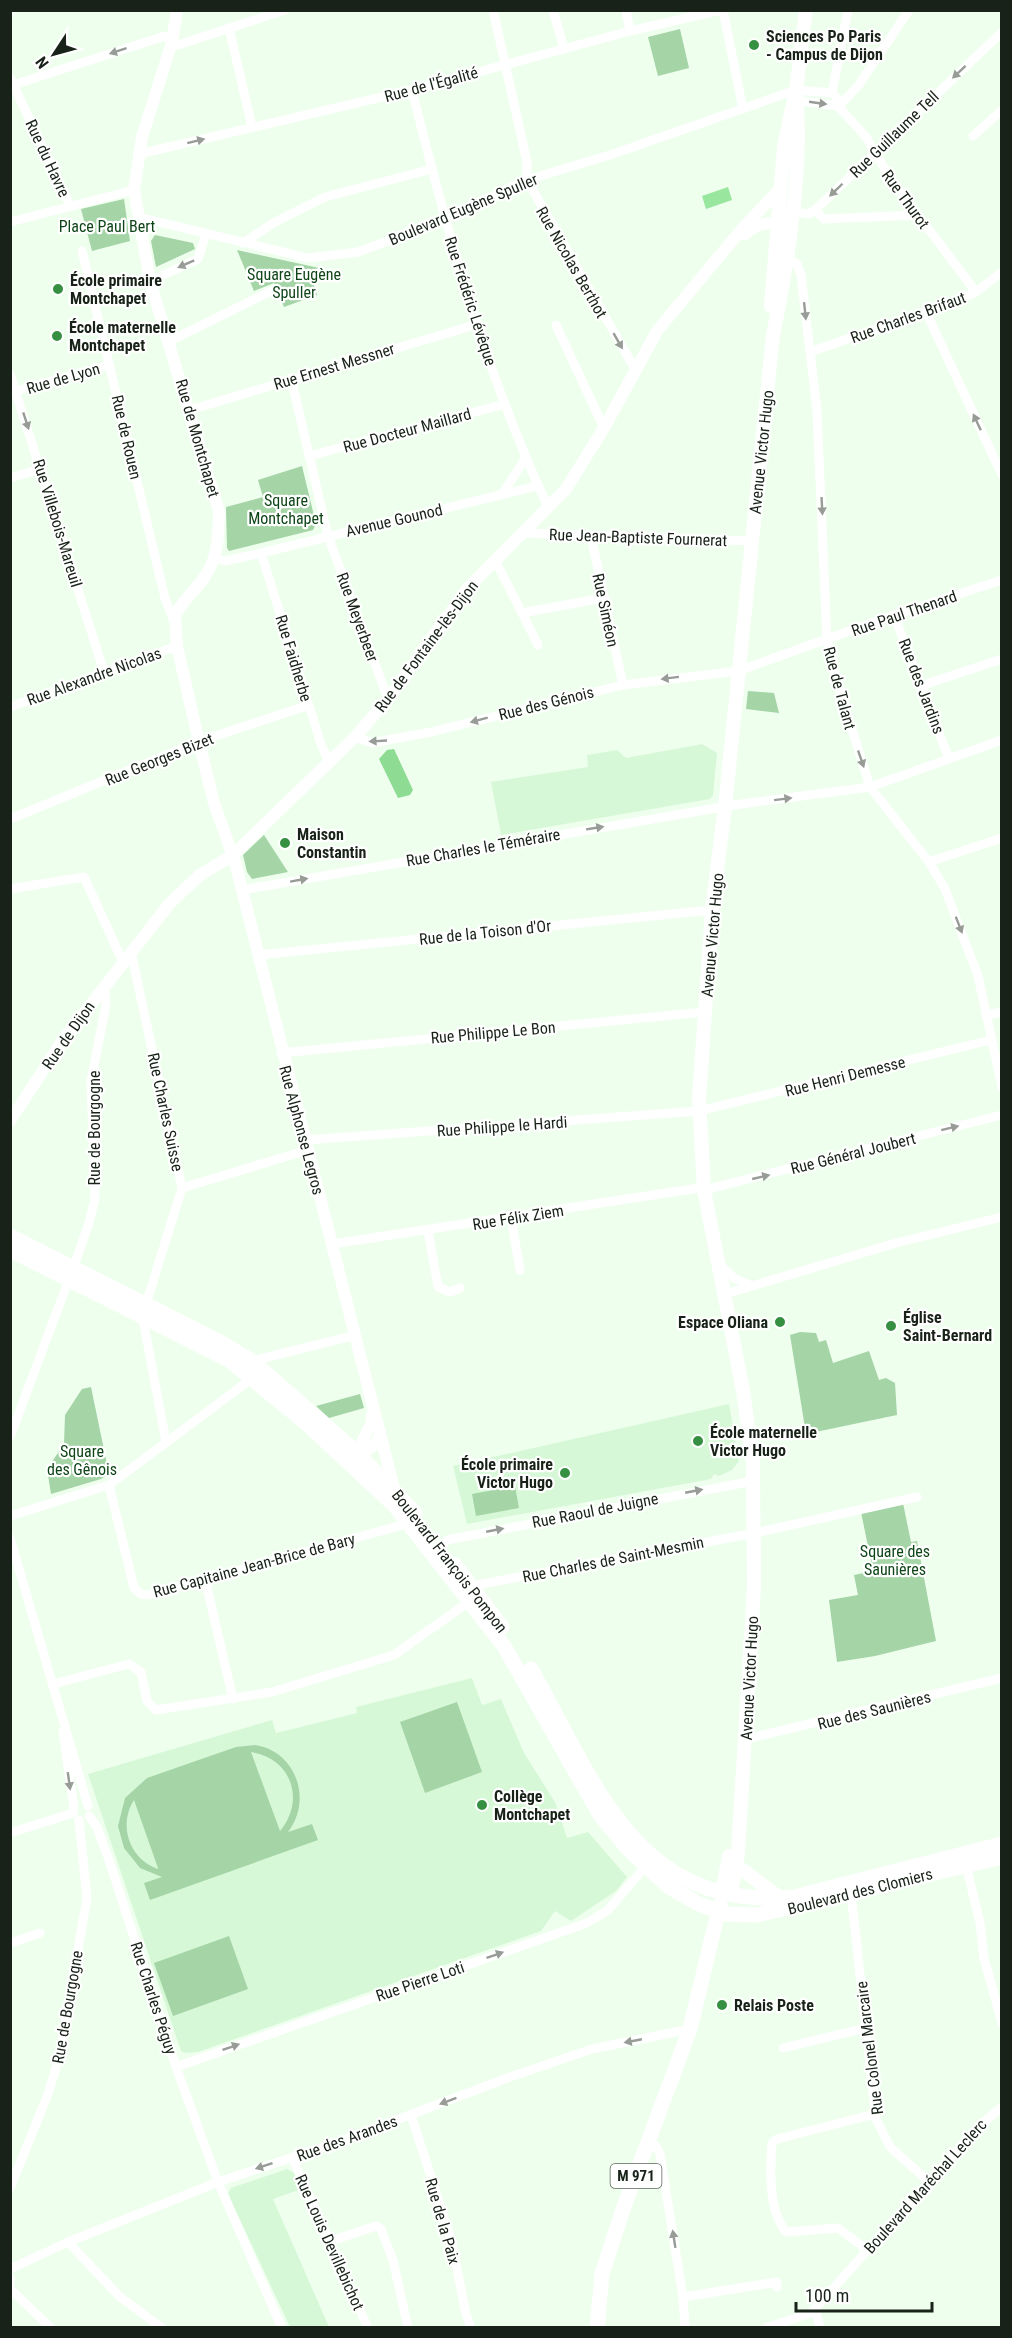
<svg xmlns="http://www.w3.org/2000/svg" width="1012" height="2338" font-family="'Roboto Condensed',sans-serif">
	<rect width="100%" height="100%" fill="#efe"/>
	<g fill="#d6f8d7">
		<path d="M702,744L717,753L713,795L710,799L501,835L491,782L588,767L587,755L617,750L626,758Z"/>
		<path d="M729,1404L739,1461L732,1470L719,1476L714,1474L711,1479L467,1524L453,1466Z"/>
		<path d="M472,1678L482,1705L501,1699L524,1753L555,1802L567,1838L588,1832L627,1877L616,1891L571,1921L555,1911L541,1931L198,2052L185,2053L181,2051L88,1774L272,1720L276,1733L357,1713L356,1707Z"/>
		<path d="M287,2169L294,2173L301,2189L273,2199L329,2327H290L228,2194L231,2188Z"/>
	</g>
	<g fill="#a5d4a7" fill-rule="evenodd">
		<path d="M680,29L689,68L658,76L648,37Z"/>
		<path d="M124,199L130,241L92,251L81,209Z"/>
		<path d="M155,235L193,243L195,249L156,267L151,241Z"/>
		<path d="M237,250L319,268L321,279L313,282L317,295L284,307L274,283L254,291Z"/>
		<path d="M302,466L316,524L313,530L229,551L227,548L226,507L263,497L258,480Z"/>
		<path d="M748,691L774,693L779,713L746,709Z"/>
		<path d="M264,835L288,872L252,879L247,872L243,855Z"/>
		<path d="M800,1332L816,1333L819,1342L826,1340L833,1363L869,1351L879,1380L886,1378L895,1383L897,1415L806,1434L790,1335Z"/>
		<path d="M91,1387L109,1474L101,1479L51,1494L47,1469L64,1444L65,1415L82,1389Z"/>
		<path d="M360,1394L364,1408L329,1418L316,1406Z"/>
		<path d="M515,1486L519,1508L476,1516L472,1494Z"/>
		<path d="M903,1503L911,1542L917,1541L936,1641L875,1656L837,1662L829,1600L858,1595L854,1575L873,1571L861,1512Z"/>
		<path d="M457,1702L482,1772L425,1793L400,1722Z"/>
		<path d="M255,1745C296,1751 313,1800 288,1832L312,1824L318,1840L150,1900L144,1883L162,1877L140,1868L124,1848L118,1826L125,1798L147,1778L236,1747ZM251,1752C291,1758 306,1800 280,1831ZM134,1800L158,1868V1869C129,1859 118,1825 134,1800Z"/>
		<path d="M229,1936L248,1989L173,2016L154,1963Z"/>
	</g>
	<path fill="#8edb93" d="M394,749L413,790L410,795L398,798L379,759L387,750Z"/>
	<path fill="#99e69e" d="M728,187L732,200L706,209L702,196Z"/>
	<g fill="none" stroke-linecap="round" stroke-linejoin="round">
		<g stroke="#fff" stroke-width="9">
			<path d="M493,10L527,162V180L635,369"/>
			<path d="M553,10L564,49"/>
			<path d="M626,10L630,31"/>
			<path d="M723,10L743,109"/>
			<path d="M10,11L11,10"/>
			<path d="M229,28L252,127"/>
			<path d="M10,78L70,205"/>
			<path d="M10,86L165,36L178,45L285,10"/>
			<path d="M412,90C447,232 486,375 548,507"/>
			<path d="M832,93L848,10"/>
			<path d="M793,100L838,106L866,137L890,178L976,292"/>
			<path d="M840,105L858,86L909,10"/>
			<path d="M973,136L1002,110"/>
			<path d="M139,154L412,90L630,31L721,10"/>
			<path d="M779,210L809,214L815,210L1002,32"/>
			<path d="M815,210L824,219L917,215"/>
			<path d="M138,217L308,258L358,252L425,227L527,180L613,154L796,90L832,93L842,103"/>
			<path d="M10,222L134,190"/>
			<path d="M243,243L275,222L325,197L432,169"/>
			<path d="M82,251L165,598L174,622"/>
			<path d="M788,259L797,264L801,275L817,411L827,641L837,681L870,787L929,862L945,889L978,976L1002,1087"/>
			<path d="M150,281L198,259L206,234"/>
			<path d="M926,312L1002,475"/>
			<path d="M556,325L604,428"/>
			<path d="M170,341L269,292"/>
			<path d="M810,352L946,305L976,292L1002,272"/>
			<path d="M10,374L104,672"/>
			<path d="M291,378L328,536L388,699"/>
			<path d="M16,391L109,365"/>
			<path d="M190,410L478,324"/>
			<path d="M309,456L505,404"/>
			<path d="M10,478L41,469"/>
			<path d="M503,493L525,459"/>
			<path d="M524,533L752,541"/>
			<path d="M591,536L623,685"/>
			<path d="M261,553L321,744L329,762"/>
			<path d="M214,558L225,561L261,553L537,486"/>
			<path d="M495,560L522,613L603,598"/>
			<path d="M522,613L538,645"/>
			<path d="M894,615L949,759"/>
			<path d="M923,685L1002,659"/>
			<path d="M10,707L177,646"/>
			<path d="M355,737L372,743L431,732L623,685L738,671L894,615L1002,580"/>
			<path d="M10,819L203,740L309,705"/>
			<path d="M929,862L1002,838"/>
			<path d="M10,889L84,877L123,962"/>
			<path d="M242,890L734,805L870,787L1002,740"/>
			<path d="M131,952L182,1188L146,1304"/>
			<path d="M258,955L712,910"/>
			<path d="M986,1015L1002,1012"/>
			<path d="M281,1053L704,1012"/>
			<path d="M306,1140L699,1111L991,1040"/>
			<path d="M182,1188L308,1150"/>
			<path d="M511,1218L520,1270"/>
			<path d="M428,1231L438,1287L450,1292L460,1288"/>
			<path d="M332,1244L699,1188L704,1190L1002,1115"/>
			<path d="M720,1265L734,1278L752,1286"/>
			<path d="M73,1269L89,1223L95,1199L91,1081L106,1005L104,985"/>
			<path d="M725,1294L896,1243L1002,1217"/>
			<path d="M142,1314L166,1442"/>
			<path d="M252,1361L356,1335"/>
			<path d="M10,1437L69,1279"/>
			<path d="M109,1485L134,1588L141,1594L148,1595L410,1523"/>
			<path d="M10,1516L109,1485L254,1377"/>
			<path d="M10,1538L88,1806"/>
			<path d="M441,1548L447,1540L753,1481"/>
			<path d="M205,1579L233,1699"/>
			<path d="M471,1586L755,1533L917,1497"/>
			<path d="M53,1684L129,1664L141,1672L147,1701L156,1710L272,1692L394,1655L470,1601"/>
			<path d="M63,1732L74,1808"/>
			<path d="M746,1739L1002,1678"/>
			<path d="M89,1816L97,1827L110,1863L176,2067L218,2182L282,2328"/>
			<path d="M10,1833L73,1813"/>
			<path d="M966,1865L980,1923L984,1958L1002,2023"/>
			<path d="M851,1893L876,2119L890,2147L929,2182"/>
			<path d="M10,1943L40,1933"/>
			<path d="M783,2048L866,2028"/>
			<path d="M176,2067L587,1923L608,1910L645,1867"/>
			<path d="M411,2115L451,2239L466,2314L471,2328"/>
			<path d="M649,2143L656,2146L660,2154L683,2297L685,2328"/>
			<path d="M292,2157L368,2328"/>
			<path d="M10,2188L48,2094L59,2058L87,1898L79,1820"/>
			<path d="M331,2241L376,2226L381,2229L393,2260L408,2328"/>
			<path d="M68,2242L119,2296L162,2328"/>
			<path d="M867,2250L838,2228L786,2232C768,2209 770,2171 772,2143L777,2139L875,2114"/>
			<path d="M10,2269L68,2242L218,2182L333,2144L510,2077L592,2049L690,2029"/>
			<path d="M10,2277V2283"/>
			<path d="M10,2289L51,2328"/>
			<path d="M683,2297L777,2282V2287"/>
			<path d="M815,2308L820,2328"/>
			<path d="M766,2328L811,2313L979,2126L1002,2107"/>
		</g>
		<g stroke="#fff" stroke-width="12">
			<path d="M177,10L172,42L142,137L134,190L150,281L219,512C218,534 219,554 207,573C198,589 183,599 175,616L177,646L199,742L214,803L235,862L394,1489"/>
			<path d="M745,234C764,217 773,228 785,219"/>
			<path d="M10,1121L63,1040L170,903L200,875L233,855L355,737L388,699L468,588L566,489L604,428L657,331L742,229L781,188"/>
			<path d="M373,1412L371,1424L357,1453C369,1451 379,1444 380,1432"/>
		</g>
		<g stroke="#fff" stroke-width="14">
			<path d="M771,306L784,147L796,90L806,10"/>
			<path d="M736,1865L780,1898"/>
			<path d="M722,1892L729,1856"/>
			<path d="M731,1893L738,1852L754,1587L753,1463L743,1391L704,1190L699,1099L712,910L725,807L773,335C789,258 803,168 796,90"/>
		</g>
		<g stroke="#fff" stroke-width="15">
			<path d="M10,1236L218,1341L252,1361L357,1453L415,1513"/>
			<path d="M10,1250L229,1360L306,1423L394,1505L504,1646L600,1815L628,1849L669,1887L699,1904L727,1914L757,1915L1002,1857"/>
			<path d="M455,1565L502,1627"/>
			<path d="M531,1669C596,1783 635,1911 794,1897L1002,1844"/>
			<path d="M597,2328L602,2274L622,2212L690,2029L720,1904"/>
		</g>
	</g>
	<defs><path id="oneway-solid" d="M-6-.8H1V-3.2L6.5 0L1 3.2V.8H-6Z" transform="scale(1.5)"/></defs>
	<g fill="#979c97">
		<use href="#oneway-solid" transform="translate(118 51) rotate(162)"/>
		<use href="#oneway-solid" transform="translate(959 72) rotate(137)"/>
		<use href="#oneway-solid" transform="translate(818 103) rotate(8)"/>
		<use href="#oneway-solid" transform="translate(196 141) rotate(-14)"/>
		<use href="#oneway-solid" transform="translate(836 190) rotate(136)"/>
		<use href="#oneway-solid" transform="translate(186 264) rotate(156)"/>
		<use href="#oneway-solid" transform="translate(805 311) rotate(84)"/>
		<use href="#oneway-solid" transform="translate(618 341) rotate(60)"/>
		<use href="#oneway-solid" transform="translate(26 421) rotate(72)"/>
		<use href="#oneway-solid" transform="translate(977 422) rotate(-115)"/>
		<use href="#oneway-solid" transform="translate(822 506) rotate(87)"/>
		<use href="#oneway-solid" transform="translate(670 678) rotate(173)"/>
		<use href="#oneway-solid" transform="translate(479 720) rotate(165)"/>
		<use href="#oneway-solid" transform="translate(378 741) rotate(177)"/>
		<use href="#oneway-solid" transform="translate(861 759) rotate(71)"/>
		<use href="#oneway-solid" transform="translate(783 799) rotate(-7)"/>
		<use href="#oneway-solid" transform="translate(595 828) rotate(-9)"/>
		<use href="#oneway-solid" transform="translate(299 880) rotate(-10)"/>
		<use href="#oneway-solid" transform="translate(959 925) rotate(69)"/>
		<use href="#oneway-solid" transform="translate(950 1128) rotate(-14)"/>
		<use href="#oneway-solid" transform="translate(761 1177) rotate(-13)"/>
		<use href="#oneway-solid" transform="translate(694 1491) rotate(-11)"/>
		<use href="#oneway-solid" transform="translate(495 1530) rotate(-11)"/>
		<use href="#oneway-solid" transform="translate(69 1781) rotate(82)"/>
		<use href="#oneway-solid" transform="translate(495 1955) rotate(-19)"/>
		<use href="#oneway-solid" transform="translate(633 2041) rotate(169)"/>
		<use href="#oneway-solid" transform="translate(231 2047) rotate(-19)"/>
		<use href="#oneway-solid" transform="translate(448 2101) rotate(159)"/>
		<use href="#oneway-solid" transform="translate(264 2166) rotate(162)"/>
		<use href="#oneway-solid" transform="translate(674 2239) rotate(-99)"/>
	</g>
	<g fill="#359042" stroke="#fff" stroke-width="2">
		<circle cx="754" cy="45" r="6"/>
		<circle cx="58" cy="289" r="6"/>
		<circle cx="57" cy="336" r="6"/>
		<circle cx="285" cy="843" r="6"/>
		<circle cx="780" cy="1322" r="6"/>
		<circle cx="891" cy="1326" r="6"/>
		<circle cx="698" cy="1441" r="6"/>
		<circle cx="565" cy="1473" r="6"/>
		<circle cx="482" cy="1805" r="6"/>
		<circle cx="722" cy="2005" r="6"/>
	</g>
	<g text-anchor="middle" stroke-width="4.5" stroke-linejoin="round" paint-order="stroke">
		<rect fill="#fff" stroke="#5d645d" stroke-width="1.5" x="610.5" y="2164" width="51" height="24" rx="4.5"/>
		<g font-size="15" font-weight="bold" fill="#182218">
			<text x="636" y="2181">M 971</text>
		</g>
		<g font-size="16" font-weight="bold" fill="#182218" stroke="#fff" text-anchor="start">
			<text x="766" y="42">Sciences Po Paris<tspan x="766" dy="18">- Campus de Dijon</tspan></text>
			<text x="70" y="286">École primaire<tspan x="70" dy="18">Montchapet</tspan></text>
			<text x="69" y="333">École maternelle<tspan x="69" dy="18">Montchapet</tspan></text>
			<text x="297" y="840">Maison<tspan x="297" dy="18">Constantin</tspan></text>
			<text x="903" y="1323">Église<tspan x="903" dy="18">Saint-Bernard</tspan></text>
			<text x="768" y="1328" text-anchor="end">Espace Oliana</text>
			<text x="710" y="1438">École maternelle<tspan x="710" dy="18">Victor Hugo</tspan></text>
			<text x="553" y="1470" text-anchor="end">École primaire<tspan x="553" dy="18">Victor Hugo</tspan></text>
			<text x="494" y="1802">Collège<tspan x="494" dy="18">Montchapet</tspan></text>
			<text x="734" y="2011">Relais Poste</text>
		</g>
		<g font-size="16" fill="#182218" stroke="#fff">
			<text transform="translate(431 84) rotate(-15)" y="6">Rue de l'Égalité</text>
			<text transform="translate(894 134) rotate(-44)" y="6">Rue Guillaume Tell</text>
			<text transform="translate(48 158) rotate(65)" y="6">Rue du Havre</text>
			<text transform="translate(906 199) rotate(54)" y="6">Rue Thurot</text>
			<text transform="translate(463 209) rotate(-23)" y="6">Boulevard Eugène Spuller</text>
			<text transform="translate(572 262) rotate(60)" y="6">Rue Nicolas Berthot</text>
			<text transform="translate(471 301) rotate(72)" y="6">Rue Frédéric Lévêque</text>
			<text transform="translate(908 317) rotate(-20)" y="6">Rue Charles Brifaut</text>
			<text transform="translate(334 366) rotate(-17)" y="6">Rue Ernest Messner</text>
			<text transform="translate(63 378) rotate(-16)" y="6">Rue de Lyon</text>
			<text transform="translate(407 430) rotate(-15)" y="6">Rue Docteur Maillard</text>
			<text transform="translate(127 437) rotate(77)" y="6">Rue de Rouen</text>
			<text transform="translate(198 438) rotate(74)" y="6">Rue de Montchapet</text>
			<text transform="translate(761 452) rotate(-84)" y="6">Avenue Victor Hugo</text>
			<text transform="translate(394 520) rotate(-13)" y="6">Avenue Gounod</text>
			<text transform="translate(58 523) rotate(73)" y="6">Rue Villebois-Mareuil</text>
			<text transform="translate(638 537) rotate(2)" y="6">Rue Jean-Baptiste Fournerat</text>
			<text transform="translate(606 610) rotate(78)" y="6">Rue Siméon</text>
			<text transform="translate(904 613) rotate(-19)" y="6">Rue Paul Thenard</text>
			<text transform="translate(358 617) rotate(70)" y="6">Rue Meyerbeer</text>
			<text transform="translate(426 646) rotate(-53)" y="6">Rue de Fontaine-lès-Dijon</text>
			<text transform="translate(294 658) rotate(73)" y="6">Rue Faidherbe</text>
			<text transform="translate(94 676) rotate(-20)" y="6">Rue Alexandre Nicolas</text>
			<text transform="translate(922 686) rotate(69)" y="6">Rue des Jardins</text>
			<text transform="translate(840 688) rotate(75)" y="6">Rue de Talant</text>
			<text transform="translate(546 703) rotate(-14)" y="6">Rue des Génois</text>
			<text transform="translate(159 759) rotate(-22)" y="6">Rue Georges Bizet</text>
			<text transform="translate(483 847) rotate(-10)" y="6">Rue Charles le Téméraire</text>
			<text transform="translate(485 932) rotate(-6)" y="6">Rue de la Toison d'Or</text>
			<text transform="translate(712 935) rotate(-85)" y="6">Avenue Victor Hugo</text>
			<text transform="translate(493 1032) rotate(-5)" y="6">Rue Philippe Le Bon</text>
			<text transform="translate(68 1035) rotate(-55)" y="6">Rue de Dijon</text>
			<text transform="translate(845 1076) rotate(-14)" y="6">Rue Henri Demesse</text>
			<text transform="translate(166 1112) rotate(78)" y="6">Rue Charles Suisse</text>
			<text transform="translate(502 1126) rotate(-4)" y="6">Rue Philippe le Hardi</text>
			<text transform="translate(94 1128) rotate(-90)" y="6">Rue de Bourgogne</text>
			<text transform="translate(302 1130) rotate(75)" y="6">Rue Alphonse Legros</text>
			<text transform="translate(853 1153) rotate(-14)" y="6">Rue Général Joubert</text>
			<text transform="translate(518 1217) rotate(-9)" y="6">Rue Félix Ziem</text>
			<text transform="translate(595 1510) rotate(-11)" y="6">Rue Raoul de Juigne</text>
			<text transform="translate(613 1559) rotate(-11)" y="6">Rue Charles de Saint-Mesmin</text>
			<text transform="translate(450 1561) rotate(52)" y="6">Boulevard François Pompon</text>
			<text transform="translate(254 1565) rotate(-15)" y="6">Rue Capitaine Jean-Brice de Bary</text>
			<text transform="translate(749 1678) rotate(-87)" y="6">Avenue Victor Hugo</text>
			<text transform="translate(874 1710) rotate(-14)" y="6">Rue des Saunières</text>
			<text transform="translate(860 1891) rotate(-14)" y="6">Boulevard des Clomiers</text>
			<text transform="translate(420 1981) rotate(-19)" y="6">Rue Pierre Loti</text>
			<text transform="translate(154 1998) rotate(72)" y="6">Rue Charles Péguy</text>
			<text transform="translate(67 2007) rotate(-80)" y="6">Rue de Bourgogne</text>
			<text transform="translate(869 2048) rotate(-97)" y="6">Rue Colonel Marcaire</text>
			<text transform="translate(347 2138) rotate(-20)" y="6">Rue des Arandes</text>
			<text transform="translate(925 2186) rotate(-48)" y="6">Boulevard Maréchal Leclerc</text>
			<text transform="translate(443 2221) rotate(74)" y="6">Rue de la Paix</text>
			<text transform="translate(330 2242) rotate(66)" y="6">Rue Louis Devillebichot</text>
		</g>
		<g font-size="16" fill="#0e4517" stroke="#fff">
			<text x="107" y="232">Place Paul Bert</text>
			<text x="294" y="280">Square Eugène<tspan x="294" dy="18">Spuller</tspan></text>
			<text x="286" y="506">Square<tspan x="286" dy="18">Montchapet</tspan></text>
			<text x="82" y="1457">Square<tspan x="82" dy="18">des Gênois</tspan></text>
			<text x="895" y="1557">Square des<tspan x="895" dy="18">Saunières</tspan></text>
		</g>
	</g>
	<rect width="1012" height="2338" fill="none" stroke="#182218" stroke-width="24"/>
	<g transform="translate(54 54) rotate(234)" stroke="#ffffff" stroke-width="4.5" paint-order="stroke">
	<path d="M0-4.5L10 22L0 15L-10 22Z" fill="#182218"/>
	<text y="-9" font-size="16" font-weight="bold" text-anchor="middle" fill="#182218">N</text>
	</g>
	<path d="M796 2302v9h136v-9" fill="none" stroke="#182218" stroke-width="3"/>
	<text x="805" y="2302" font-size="18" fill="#182218" stroke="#ffffff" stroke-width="4.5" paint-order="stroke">100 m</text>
</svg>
